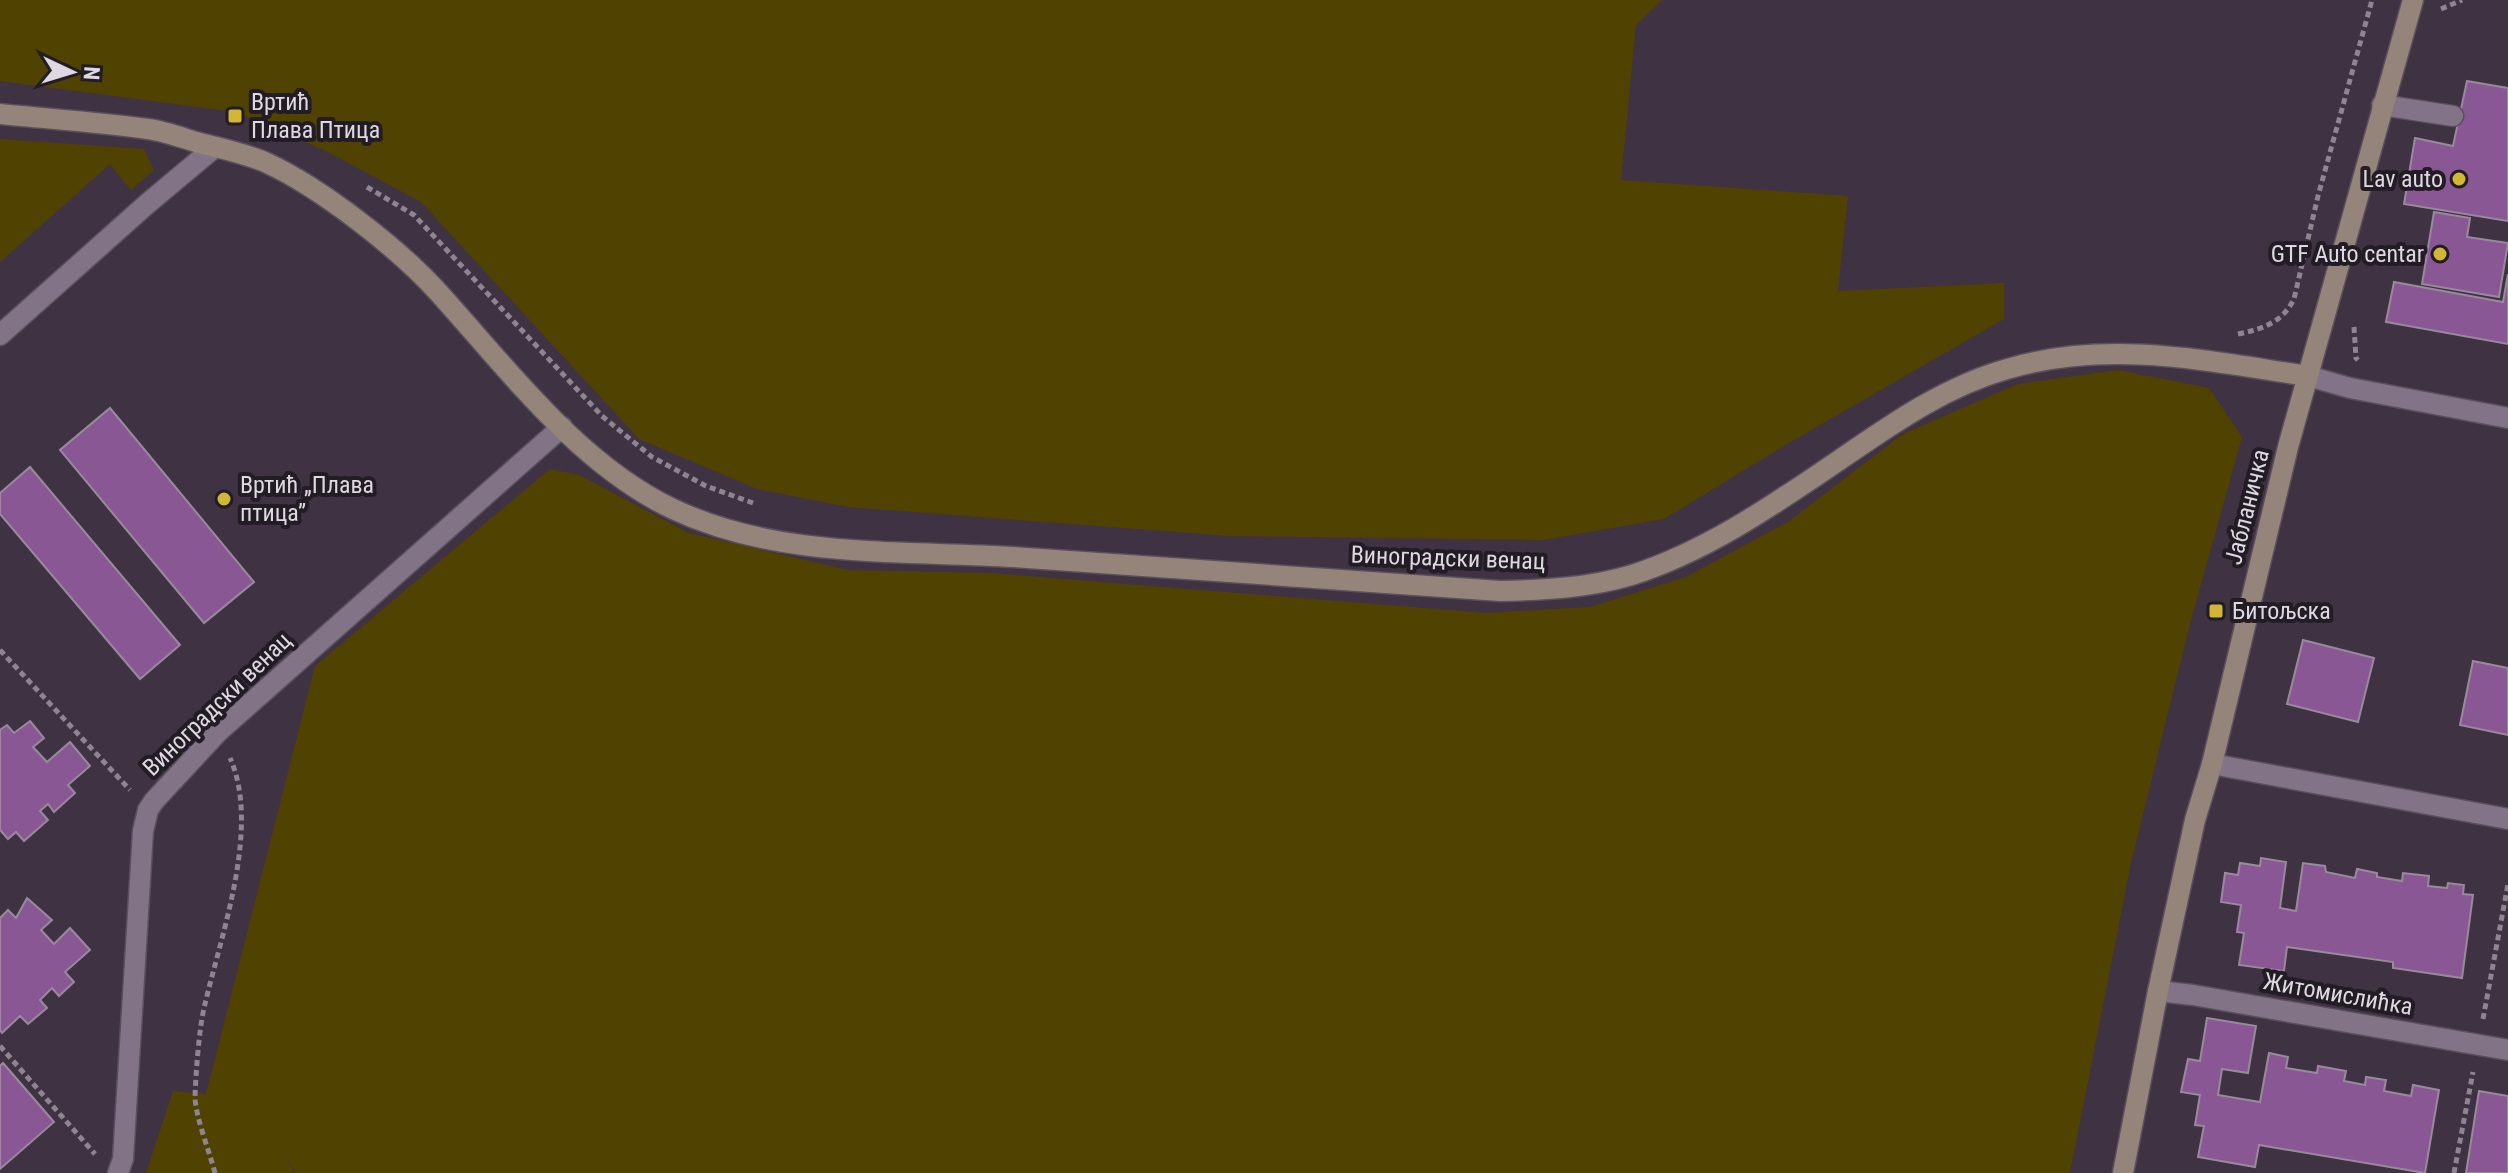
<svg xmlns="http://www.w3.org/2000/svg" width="2508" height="1173" font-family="'Roboto Condensed',sans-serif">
	<rect width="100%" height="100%" fill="#3f3242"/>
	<g fill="#504302">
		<path d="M0,0H1662L1636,25L1621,180L1848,196L1838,291L2004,283V319L1787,444L1664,519L1543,540L1230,536L848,507L757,489L639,439L421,202L328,152L236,112L0,81Z"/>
		<path d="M0,139L144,149L154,170L131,190L110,164L0,262Z"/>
		<path d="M2118,370L2209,388L2242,437L2190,624L2131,863L2070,1173H295L280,1147L294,1173H146L173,1091L206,1094L315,666L550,469L579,475L689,533L848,570L991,573L1486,613L1590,607L1686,577L1788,522L1903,434L2018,384Z"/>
	</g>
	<g fill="#8a5795" stroke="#99899c" stroke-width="2">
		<path d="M2467,81L2508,88V221L2404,204L2415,138L2453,146Z"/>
		<path d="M2434,212L2470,218L2467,237L2508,243L2499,297L2422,284Z"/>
		<path d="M2508,274V344L2386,322L2394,282L2503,302Z"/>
		<path d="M110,408L254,582L204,623L60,450Z"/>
		<path d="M30,467L180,645L140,679L0,514V493Z"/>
		<path d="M2303,640L2374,658L2358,722L2287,704Z"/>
		<path d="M2473,661L2508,668V735L2460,725Z"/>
		<path d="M30,721L44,738L33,747L47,762L70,742L90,766L68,785L75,793L54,812L48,804L40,811L48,820L24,841L16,832L8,839L0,830V730L7,725L14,733Z"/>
		<path d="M2261,858L2286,862L2280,908L2296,911L2303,863L2325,866L2326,872L2355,878L2357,869L2377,873V877L2402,881L2403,873L2429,876L2428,886L2447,888L2448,883L2464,885L2463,894L2473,895L2462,978L2393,968V962L2287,947L2284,971L2239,965L2244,933L2237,932L2241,905L2221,902L2225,873L2238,875L2240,863L2260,866Z"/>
		<path d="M27,898L52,920L41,930L54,944L70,928L90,950L65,972L74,982L59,996L52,988L40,1000L47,1008L28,1024L20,1016L2,1033L0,1030V918L8,910L16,918Z"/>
		<path d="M2207,1018L2256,1026L2248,1073L2222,1069L2218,1095L2260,1102L2269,1053L2288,1057L2286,1068L2317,1073L2318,1066L2346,1071L2344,1081L2365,1085L2366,1077L2386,1080L2384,1091L2411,1096L2413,1085L2439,1090L2425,1173L2259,1145L2255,1167L2198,1157L2204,1126L2195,1125L2200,1095L2181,1092L2188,1059L2200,1061Z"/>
		<path d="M3,1063L54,1122L0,1169V1066Z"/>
		<path d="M2479,1091L2508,1096V1173H2466Z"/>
	</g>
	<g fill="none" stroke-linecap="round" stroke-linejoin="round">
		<defs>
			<g id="lane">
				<path d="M2382,105L2453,116"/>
				<path d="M118,1173L123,1159L143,831L148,810L154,801L218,732L562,427"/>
			</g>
			<g id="street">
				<path d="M0,335L147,204L215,147"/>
				<path d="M2308,376L2350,388L2508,418"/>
				<path d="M2212,764L2508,819"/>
				<path d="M2158,991L2193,995L2508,1050"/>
			</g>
			<g id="secondary">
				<path d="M0,114C49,119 99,122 148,129C164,131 180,137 196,142C219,148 245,153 267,163C321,188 398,248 438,292C507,368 578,464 673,509C779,559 899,550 1013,557C1176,567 1338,579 1500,591C1544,590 1589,588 1632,575C1707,551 1773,505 1838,461C1892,424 1944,387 2007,369C2108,339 2207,361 2308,376"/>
				<path d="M2123,1173L2158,991L2195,820L2212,764L2288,447L2413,0"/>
			</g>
		</defs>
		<use href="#lane" stroke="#5a4f5d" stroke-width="23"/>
		<use href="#street" stroke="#5a4f5d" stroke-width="23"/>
		<use href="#secondary" stroke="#5a4f5d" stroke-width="23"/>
		<g stroke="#8f8491" stroke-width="5" stroke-dasharray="6 4" stroke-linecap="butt">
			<path d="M2441,9L2462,0"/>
			<path d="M367,187L414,215L602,416L652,457L706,486L753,503"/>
			<path d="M2354,327L2356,358L2358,360"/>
			<path d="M2238,334C2262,329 2282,323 2294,299L2318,196L2372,0"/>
			<path d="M0,650L130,790"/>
			<path d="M2483,1019L2508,884"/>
			<path d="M0,1046L95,1154"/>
			<path d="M215,1173C210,1153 195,1116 195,1096C196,1072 199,1027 205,1004C221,935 261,827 230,758"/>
			<path d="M2454,1173L2473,1072"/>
		</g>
		<use href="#lane" stroke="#837386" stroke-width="20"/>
		<use href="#street" stroke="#837386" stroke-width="20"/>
		<use href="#secondary" stroke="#948479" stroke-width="20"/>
	</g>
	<g fill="#d2b635" stroke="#221c24" stroke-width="3">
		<rect x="227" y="108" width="16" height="16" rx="4"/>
		<circle cx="2459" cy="179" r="8"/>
		<circle cx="2440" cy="254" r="8"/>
		<circle cx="224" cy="499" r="8"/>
		<rect x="2208" y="603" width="16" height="16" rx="4"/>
	</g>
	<g text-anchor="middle" stroke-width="8" stroke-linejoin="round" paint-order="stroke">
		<g font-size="24" fill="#dfd7e1" stroke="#221c24" text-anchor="start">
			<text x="251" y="110">Вртић<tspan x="251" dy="28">Плава Птица</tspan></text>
			<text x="2443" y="187" text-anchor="end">Lav auto</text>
			<text x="2424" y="262" text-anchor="end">GTF Auto centar</text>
			<text x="240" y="493">Вртић „Плава<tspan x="240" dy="28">птица”</tspan></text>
			<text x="2232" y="619">Битољска</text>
		</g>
		<g font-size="24" fill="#dfd7e1" stroke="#221c24">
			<text transform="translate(2247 507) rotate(-76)" y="8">Јабланичка</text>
			<text transform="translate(1448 558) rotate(2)" y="8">Виноградски венац</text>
			<text transform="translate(217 704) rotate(-44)" y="8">Виноградски венац</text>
			<text transform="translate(2338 994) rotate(10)" y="8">Житомислићка</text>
		</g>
	</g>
	<g transform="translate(72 72) rotate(94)" stroke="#221c24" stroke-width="6" paint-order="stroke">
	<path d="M0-6L14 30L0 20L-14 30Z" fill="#dfd7e1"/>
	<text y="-12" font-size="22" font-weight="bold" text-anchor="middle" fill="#dfd7e1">N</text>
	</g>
</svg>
